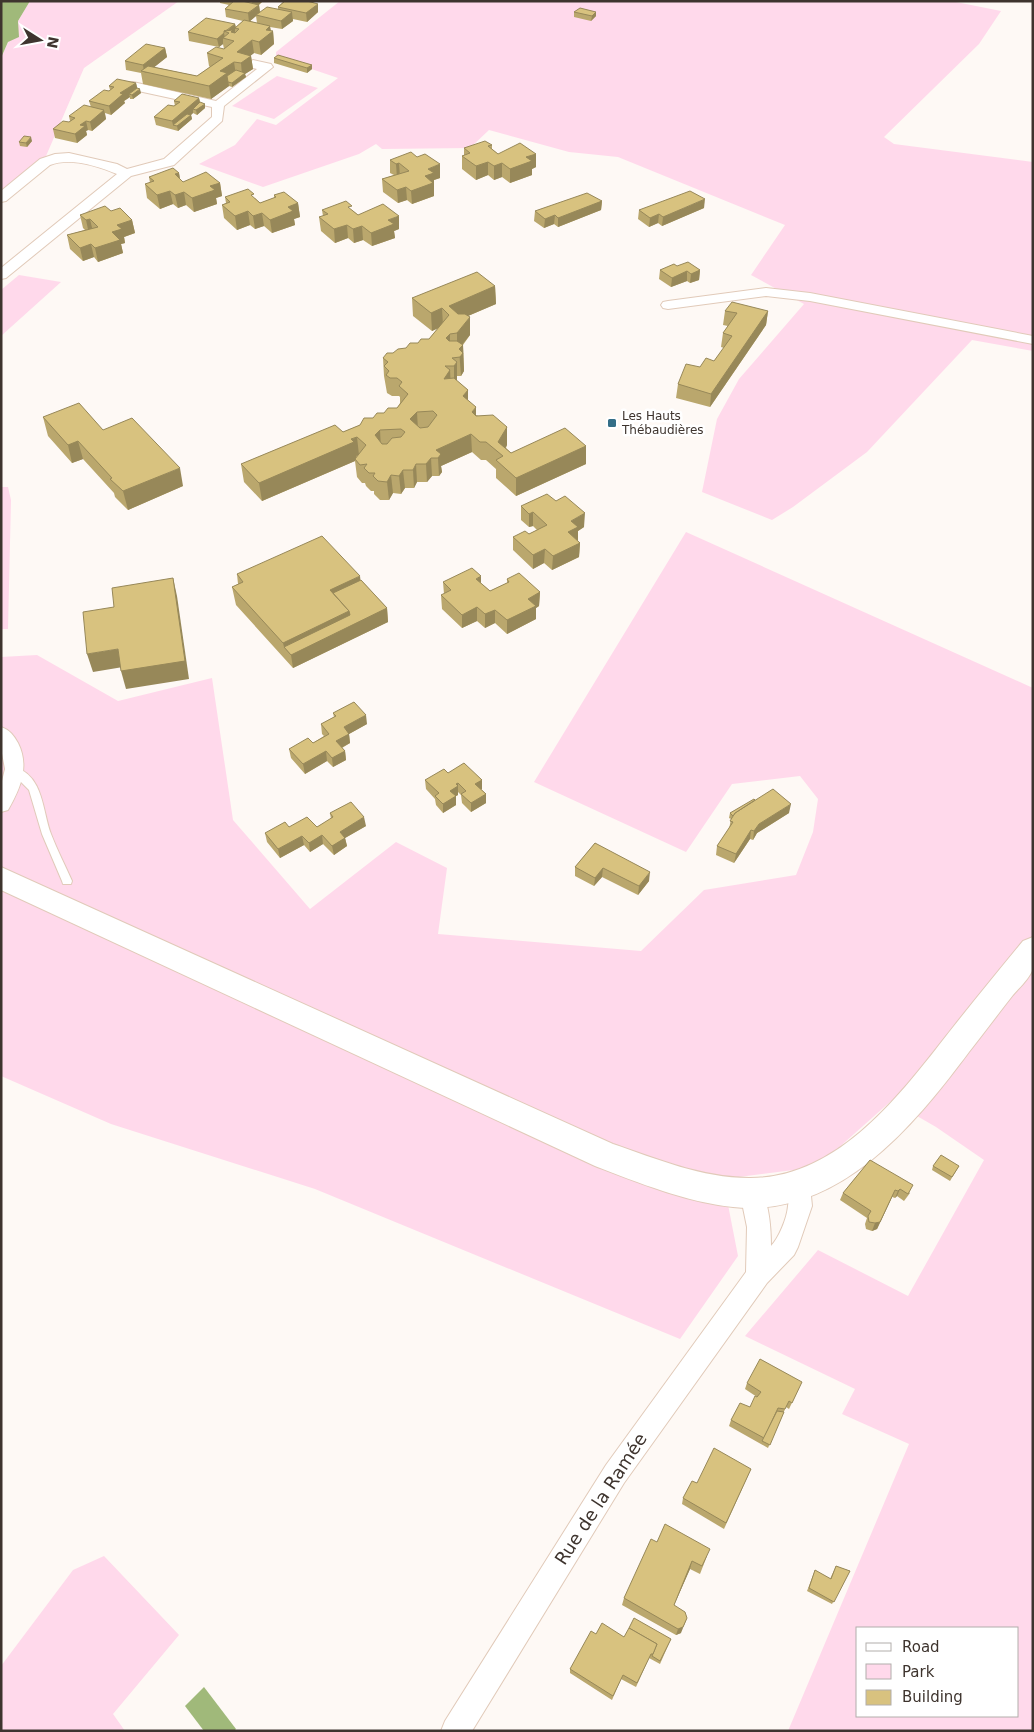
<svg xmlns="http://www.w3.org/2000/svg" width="1034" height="1732" font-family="'DejaVu Sans',sans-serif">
	<rect width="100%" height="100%" fill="#fef9f5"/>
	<g fill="#ffd9eb" fill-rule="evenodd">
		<path d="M30,1H179L84,68L46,156L1,194V58L18,21Z"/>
		<path d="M340,1H951L1001,11L979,44L884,137L894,144L1033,162V351L972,340L867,452L793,507L772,520L702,492L717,419L739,379L804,304L751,275L785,225L618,157L569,152L489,130L470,148L382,149L376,144L359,154L263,187L199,164L235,145L257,119L276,125L338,78L276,57V52Z"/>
		<path d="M277,76L318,88L274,119L232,106Z"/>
		<path d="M19,275L61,282L1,336V290Z"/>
		<path d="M1,487H8L11,500L8,629H1Z"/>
		<path d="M686,532L1033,688V1731H788L909,1444L842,1414L855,1389L745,1336L818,1250L908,1296L984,1160L936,1127L891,1101L817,1167L723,1179L738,1256L680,1339L315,1189L111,1124L1,1076V657L37,655L118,701L212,678L233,820L310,909L396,842L447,868L438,934L641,951L704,890L796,875L813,832L818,799L800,776L732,784L686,852L534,782ZM858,1628H1018V1716H858Z"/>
		<path d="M104,1556L179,1635L113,1714L125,1731H1V1666L73,1570Z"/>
	</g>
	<g fill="#a0b97a">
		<path d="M1,1H30L18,21L19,37L8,42L1,58Z"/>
		<path d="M204,1687L236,1729L234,1731H204L185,1706Z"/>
	</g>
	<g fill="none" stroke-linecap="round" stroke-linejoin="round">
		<defs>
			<path id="service" d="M15,767C44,777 42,810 51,834C57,850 65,865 72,881L71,884H63L62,881L42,834L29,790L10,771Z"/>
			<g id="minor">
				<path d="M253,60L271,64L273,67L224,106L222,121L174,165L131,176L6,278L1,279V268L117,174C98,166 70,157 50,165L6,201L1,202V191L40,159L55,154L69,153L117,164L127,169L164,159L212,117V107L129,89L127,86L129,83L133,82L216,101L257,69L249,67L247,64Z"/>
				<path d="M766,288L810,293L1033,336V344L810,301L766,296L668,309L663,308L661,305L663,302L668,301Z"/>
				<path d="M1,727C10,730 14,736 18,743C30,767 20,789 8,810L1,812V785L5,769L1,748Z"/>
				<path d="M798,1175L806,1178L810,1186L812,1206L798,1247L794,1255L767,1283L624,1483L472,1731H441L445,1721L606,1465L746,1272L747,1227L740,1193L744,1185L752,1182L760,1185C769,1204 771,1226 771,1246C779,1238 787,1218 788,1206C790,1196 785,1189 790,1178Z"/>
			</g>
			<path id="secondary" d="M1,867L613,1144C657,1159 702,1178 749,1178C840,1179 903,1091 954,1026C977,997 1000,969 1023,941L1033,937C1033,946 1034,963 1032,971C1028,980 1019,988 1013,995C998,1014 984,1033 969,1052C913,1127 838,1218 733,1207C686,1202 639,1183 595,1166L1,890Z"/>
		</defs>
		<use href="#service" stroke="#e1cab9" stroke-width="2"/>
		<use href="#minor" stroke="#e1cab9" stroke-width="2"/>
		<use href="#secondary" stroke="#e1cab9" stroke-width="2"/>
		<use href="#service" fill="#fff" fill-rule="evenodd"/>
		<use href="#minor" fill="#fff" fill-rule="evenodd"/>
		<use href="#secondary" fill="#fff" fill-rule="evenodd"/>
	</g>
	<g fill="#baa76d" fill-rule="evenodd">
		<path d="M220,1H263L259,5L260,12L278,9V7L283,2V1H314L313,2L318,12L307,22L293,19V21L282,29L270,27L271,31H273L274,44L261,55L254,53L250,56H251L253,69L245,74L246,77L232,87L229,86L211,99L143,84L141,73L126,70L125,61L165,48L167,57L154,67L197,76L210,67L209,66L207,53L224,49L223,44L219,47L189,41L188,32L235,24L236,27L243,21L226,17L225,9L229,5L220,3ZM256,16L257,23L250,21Z"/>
		<path d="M574,12H596V16L591,21L574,17Z"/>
		<path d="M274,58L312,65V69L307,73L274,63Z"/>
		<path d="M136,83L137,88L141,93L133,99H130V97L124,101L125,103L111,115L105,113L106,119L92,131L88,130L86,131L87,135L77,143L55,138L53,129L69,122L70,121L69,116L91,107L89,101L110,90L109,86Z"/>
		<path d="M199,98L200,102L205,108L197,115L193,113L191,115L192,119L178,131L156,125L154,117L175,106L174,101Z"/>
		<path d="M32,141L27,147L20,146L19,142Z"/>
		<path d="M492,145V149L498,154H536V167L532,169V175L510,183L502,177L494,180L488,175L476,180L462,169V156L464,155V148Z"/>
		<path d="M390,160L440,178L434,180V196L412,204L407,200L398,203L383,192L382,179L394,175L390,173Z"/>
		<path d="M179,173L180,179L183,182L220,183L222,196L216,198L217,204L194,212L186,205L178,208L173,204L160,209L147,198L145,184L150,183L149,177Z"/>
		<path d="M274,195L298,203L300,217L294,219L295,225L272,233L264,226L255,229L250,225L237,230L224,218L222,205L226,203L225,197L255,198L260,203L274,198Z"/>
		<path d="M602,201L601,210L558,227L554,224L544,228L534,221L535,211Z"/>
		<path d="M704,208L662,226L658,223L649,227L638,219L639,210Z"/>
		<path d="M322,210H352L358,215L399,229L394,231L395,238L372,246L363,240L354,243L348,238L335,243L321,231L319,217L323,216Z"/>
		<path d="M111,211L132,220L135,233L124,237L125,243L121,244L123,253L98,262L94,257L83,261L70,249L67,235L85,230L83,228L80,215Z"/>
		<path d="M677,266L700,270L699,280L690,283L687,281L671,287L659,279L660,270Z"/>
		<path d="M495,286L496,304L468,316L470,335L463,345L464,371L461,376H457V381L468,390V401L476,415L507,427V445L506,448L511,453L586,446V464L516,496L496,478V469L486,460H481L472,452L441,466L442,472L439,476H432L427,482H417L414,488H405L401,494L393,493L389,500H380L374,494V491H371L366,486L365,483H362L357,477L355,461L262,501L244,482L241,464L343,432L360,425L373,418L397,408L400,403V397L399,396H392L387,393L384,376L383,358L429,339L438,328L432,331L413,316L412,298Z"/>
		<path d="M725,311H768L766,325L710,407L676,398L678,384L700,367L714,361L724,348L721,347L723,333L728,326L723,325Z"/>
		<path d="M43,417L103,430L183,486L128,510L115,497L114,493L83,459L72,463L48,436Z"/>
		<path d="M521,506L584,527L578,531V541L580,543L579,557L552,570L544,563L533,569L513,550V537L529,534L537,530L533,526L529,527L521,520Z"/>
		<path d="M237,574L361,580L387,608L388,622L293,668L236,605L232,587L238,584Z"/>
		<path d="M507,579L540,592L539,606L536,608V619L507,634L495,623L485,628L477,621L462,628L442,609L441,595L444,594L443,582L481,583L490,591L507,583Z"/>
		<path d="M333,713L367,724L349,734L350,743L342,748L345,751L346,760L333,767L327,761L305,774L291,758L289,749L313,743L324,736L322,734L321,724L334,717Z"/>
		<path d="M448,773L482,780V789H481L486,794V803L471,812L462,803L461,795L458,792V795L456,796V805L443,813L436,805L435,799L426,789L425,780Z"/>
		<path d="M755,800L789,813L757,833L753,840L750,839L734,863L716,855L717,846L729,829L731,819L729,818L730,813Z"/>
		<path d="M330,813L366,826L345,838L347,846L334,855L323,844L310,852L304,845L280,858L267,842L265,833L289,827H317L331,819Z"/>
		<path d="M595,843L649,881L638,895L602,877L594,886L575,876V867Z"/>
		<path d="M870,1160L910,1193L904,1201L897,1196L895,1198L892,1197L877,1229L872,1231L866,1229L865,1224L867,1218L840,1200L843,1193Z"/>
		<path d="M933,1166H959L950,1181L932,1170Z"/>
		<path d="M747,1383L799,1388L789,1409L786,1407L768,1448L729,1426L731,1420L750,1407L757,1397L745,1389Z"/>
		<path d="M751,1469L724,1529L682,1504L683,1498L697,1483Z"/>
		<path d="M657,1542L707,1556L700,1574L690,1569L674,1605L681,1633L676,1635L622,1605L624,1598Z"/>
		<path d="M836,1566L850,1571L832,1604L807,1591L815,1570L830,1579Z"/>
		<path d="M596,1634L624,1637L671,1639L660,1664L649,1658L636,1687L621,1679L612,1700L570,1673V1669Z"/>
	</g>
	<g fill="#978859">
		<path d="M252,1H263L255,8L259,5L260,13L256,15V16L249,22L248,13L253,10Z"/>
		<path d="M318,4V12L307,22L306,13Z"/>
		<path d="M292,12L293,21L282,29L281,21Z"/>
		<path d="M596,12V16L591,21L592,16Z"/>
		<path d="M235,24L236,29L235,28V34L226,32Z"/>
		<path d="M270,26L271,33L273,31L274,44L261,55L259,42L266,30Z"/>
		<path d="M224,33L225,38H223V44L219,47L217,39Z"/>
		<path d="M252,40L254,53L244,61L251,56L253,69L245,74L246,77L232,87V83L242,75L241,63L237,52Z"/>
		<path d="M165,48L167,57L147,73L144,72L143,65Z"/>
		<path d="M234,62L236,75L228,80L229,86L211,99L209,86L220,71Z"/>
		<path d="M312,65V69L307,73V68Z"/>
		<path d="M136,83L138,91L140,89L141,93L133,99L132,95L129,94L130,97L124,101L125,103L111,115L109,106L120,93Z"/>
		<path d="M199,98L201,107L205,104V108L197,115L196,110L193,109V113L191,115L192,119L178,131L177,126L173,125L172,121Z"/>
		<path d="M104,110L106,119L92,131L90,122Z"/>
		<path d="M86,121L88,130L86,131L87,135L77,143L75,134L80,125Z"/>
		<path d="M31,137L32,141L27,147L26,143Z"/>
		<path d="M536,154V167L532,169V175L510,183V169L526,157Z"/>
		<path d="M488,162V175L476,180V166Z"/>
		<path d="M399,163L400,177L397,178L396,164Z"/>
		<path d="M502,163V177L494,180V166Z"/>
		<path d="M440,164V178L434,180V196L412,204L411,191L425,176L428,169Z"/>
		<path d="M179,173L181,186L175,174Z"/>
		<path d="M220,183L222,196L216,198L217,204L194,212L192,198L210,186Z"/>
		<path d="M406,187L407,200L398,203L397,190Z"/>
		<path d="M170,191L173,204L160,209L157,195Z"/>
		<path d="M184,192L186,205L178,208L175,195Z"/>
		<path d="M705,199L704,208L662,226L663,217Z"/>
		<path d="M602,201L601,210L558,227V218Z"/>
		<path d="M298,203L300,217L294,219L295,225L272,233L270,220L288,207Z"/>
		<path d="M248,211L250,225L237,230L235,216Z"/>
		<path d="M262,213L264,226L255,229L253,216Z"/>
		<path d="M659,214L658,223L649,227L650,218Z"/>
		<path d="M555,215L554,224L544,228L545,219Z"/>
		<path d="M399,216V229L394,231L395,238L372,246L371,233L388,220Z"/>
		<path d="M90,219L93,232L89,234L86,220Z"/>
		<path d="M132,220L135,233L124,237L125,243L121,244L123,253L98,262L95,248L112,232L117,225Z"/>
		<path d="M347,225L348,238L335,243L334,229Z"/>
		<path d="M362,226L363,240L354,243L353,229Z"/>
		<path d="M91,244L94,257L83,261L80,248Z"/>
		<path d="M700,270L699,280L690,283L691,274Z"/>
		<path d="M687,271V281L671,287L672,278Z"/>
		<path d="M495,286L496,304L449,324V306Z"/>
		<path d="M442,308L443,326L432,331L431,313Z"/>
		<path d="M768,311L766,325L710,407L711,394Z"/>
		<path d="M470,317V335L457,351V333Z"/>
		<path d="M450,334V352L446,338Z"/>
		<path d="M463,345L464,371L461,376L459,349Z"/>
		<path d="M457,362V380L454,384V366Z"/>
		<path d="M450,370L451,388L444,379Z"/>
		<path d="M468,390V408L463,396Z"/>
		<path d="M476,407V425L472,412Z"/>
		<path d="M417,412L418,430L410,419Z"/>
		<path d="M507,427V445L501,455L498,442Z"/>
		<path d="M380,430L381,448L375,435Z"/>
		<path d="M471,434L472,452L441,466L442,472L439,476L438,458L436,450Z"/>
		<path d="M357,437L359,455L356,456V460L355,459V461L262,501L259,483Z"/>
		<path d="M78,441L83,459L72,463L68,445Z"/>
		<path d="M586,446V464L516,496V478Z"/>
		<path d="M431,458L432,476L427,482L426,464Z"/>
		<path d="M416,464L417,482L414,488L413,470Z"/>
		<path d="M180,468L183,486L128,510L123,491Z"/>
		<path d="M403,470L405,488L401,494L399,476Z"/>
		<path d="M391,475L393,493L389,500L387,482Z"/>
		<path d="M533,512V526L529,527V514Z"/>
		<path d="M585,513L584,527L578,531V541L568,532L571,521Z"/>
		<path d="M580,543L579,557L552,570L553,556Z"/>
		<path d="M545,549L544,563L533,569V555Z"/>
		<path d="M360,576L362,594L340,605L330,590Z"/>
		<path d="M481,576V590L476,579Z"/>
		<path d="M173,578L177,596L189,679L126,689L121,671Z"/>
		<path d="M540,592L539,606L536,608V619L507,634V620L528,599Z"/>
		<path d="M477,607V621L462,628V615Z"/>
		<path d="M387,608L388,622L293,668L291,655L284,647L283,643L349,611Z"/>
		<path d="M495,610V623L485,628V614Z"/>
		<path d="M118,649L123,667L93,672L87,654Z"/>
		<path d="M366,715L367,724L349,734L350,743L337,750L336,741L344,727Z"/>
		<path d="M326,751L327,761L305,774L303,764Z"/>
		<path d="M345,751L346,760L333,767L332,758Z"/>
		<path d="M482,780V789L475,793V784Z"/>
		<path d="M458,783V795L456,796V805L443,813V804L450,791Z"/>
		<path d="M486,794V803L471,812V803Z"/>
		<path d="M791,804L789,813L757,833L753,840L754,831L759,824Z"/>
		<path d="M364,817L366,826L345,838L347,846L334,855L332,846L340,832Z"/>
		<path d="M751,830L750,839L734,863L736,854Z"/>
		<path d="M322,835L323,844L310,852L309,843Z"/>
		<path d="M302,836L304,845L280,858L278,849Z"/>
		<path d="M603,868L602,877L594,886L595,878Z"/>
		<path d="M650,872L649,881L638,895L639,886Z"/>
		<path d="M900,1189L897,1196L895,1198L898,1191Z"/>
		<path d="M892,1197L877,1229L872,1231L875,1223Z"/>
		<path d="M692,1561L690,1569L671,1612L674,1605Z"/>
		<path d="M687,1618L681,1633L676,1635L678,1629Z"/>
	</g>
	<g fill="#d8c27f" stroke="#978859" fill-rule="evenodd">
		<path d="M234,1H242L259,5L248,13L225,9Z"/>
		<path d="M285,1H307L318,4L306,13L278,7Z"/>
		<path d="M267,7L292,12L281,21L256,15Z"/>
		<path d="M580,8L596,12L592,16L574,12Z"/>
		<path d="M206,18L235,24L227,30L224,31V33L217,39L188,32Z"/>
		<path d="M244,20L270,26L266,30L273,31L259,42L252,40L237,52L251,56L241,63L234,62L220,71L227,73L209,86L141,71L148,66L197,76L223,58L207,53L216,47L224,49L234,41L223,38L229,33L224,31L233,30L231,32L235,33L239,29L235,28Z"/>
		<path d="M146,44L165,48L143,65L125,61Z"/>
		<path d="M278,55L312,65L307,68L274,58Z"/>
		<path d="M236,70L245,73L232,83L228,82L227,76Z"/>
		<path d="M117,79L136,83L120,93L123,94L109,106L89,101L104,90L109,91L114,87L109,86Z"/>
		<path d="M137,88L140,89L132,95L129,94Z"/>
		<path d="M182,94L199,98L172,121L154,117L168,105L174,106L180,102L174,101Z"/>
		<path d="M200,102L205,104L196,110L193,109Z"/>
		<path d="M84,105L104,110L90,122L86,121L80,125L85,126L75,134L53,129L63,121L69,122L75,118L69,116Z"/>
		<path d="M187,114L191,115L177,126L173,125Z"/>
		<path d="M24,136L31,137L26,143L19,142Z"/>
		<path d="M485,141L492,145L488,146L498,154L520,143L536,154L526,157L532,161L510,169L502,163L494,166L488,162L476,166L462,156L470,153L464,148Z"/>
		<path d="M411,152L417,157L425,154L440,164L428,169L434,173L425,176L433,183L411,191L406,187L397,190L382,179L409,171L399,163L396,164L390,160Z"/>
		<path d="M173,168L179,173L175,174L183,182L206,172L220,183L210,186L215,190L192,198L184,192L175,195L170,191L157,195L145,184L154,181L149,177Z"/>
		<path d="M248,189L254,194L251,195L260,203L276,197L274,195L284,192L298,203L288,207L293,211L270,220L262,213L253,216L248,211L235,216L222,205L230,202L225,197Z"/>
		<path d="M690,191L705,199L663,217L659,214L650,218L639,210Z"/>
		<path d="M587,193L602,201L558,218L555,215L545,219L535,211Z"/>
		<path d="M346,201L352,206L348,207L358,215L383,204L399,216L388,220L394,224L371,233L362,226L353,229L347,225L334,229L319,217L328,214L322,210Z"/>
		<path d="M105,206L111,211L120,208L132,220L117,225L122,229L112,232L120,240L95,248L91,244L80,248L67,235L98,227L90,219L86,220L80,215Z"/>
		<path d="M688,262L700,270L691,274L687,271L672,278L660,270L674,264L677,266Z"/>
		<path d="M477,272L495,286L449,306L458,314H465L470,317L457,333L450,334L446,338L449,341H457L463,345L459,349L463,353L460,357L452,358L457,362L454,366H445L450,370L444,379L454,378L468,390L463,396L476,407L472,412L476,416L493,415L507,427L498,442L511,453L565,428L586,446L516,478L496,460L503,456L486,442H480L471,434L436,450L441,454L438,458H431L426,464H416L413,470H403L399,476L391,475L387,482L378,481L373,476L375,473H369L364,468L367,464L360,465L355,459L366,445L357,437L351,439L354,442L259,483L241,464L335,425L343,432L360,425L364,418H373L377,413H384L388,408H397L408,394L399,386L402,382L397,378H390L386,375L389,371L384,366L388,362L383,358L387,353H393L398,349L406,348L410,343H418L421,339H429L449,315L442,308L431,313L412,298ZM433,411L437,415L428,427L420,428L410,419L417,412ZM401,429L405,432L401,437L392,438L387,444H382L375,435L380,430Z"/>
		<path d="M732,302L768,311L711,394L678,384L686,364L700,367L706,358L714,361L732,336L723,333L737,313L725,311Z"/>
		<path d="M79,403L103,430L132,418L180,468L123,491L110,479L112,478L78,441L68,445L43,417Z"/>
		<path d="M547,494L556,501L565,496L585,513L571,521L578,527L568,532L580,543L553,556L545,549L533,555L513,537L525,531L529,534L547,525L533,512L529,514L521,506Z"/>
		<path d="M322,536L360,576L330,590L349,611L283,643L232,587L243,582L237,574Z"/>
		<path d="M472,568L481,576L476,579L490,591L509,582L507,579L519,573L540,592L528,599L536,606L507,620L495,610L485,614L477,607L462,615L441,595L451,590L443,582Z"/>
		<path d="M173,578L185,661L121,671L118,649L87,654L83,612L114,607L112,588Z"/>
		<path d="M361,580L387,608L291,655L284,647L350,615L349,611L333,593Z"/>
		<path d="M354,702L366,715L344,727L349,734L336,741L345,751L332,758L326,751L303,764L289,749L308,738L313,743L329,734L321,724L336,716L333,713Z"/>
		<path d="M464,763L482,780L475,784L486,794L471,803L461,794L466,791L458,783L456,784L458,786L450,791L456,796L443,804L435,796L439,793L425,780L444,769L448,773Z"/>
		<path d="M773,789L791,804L759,824L754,831L751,830L736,854L717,846L733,822L730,821L735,813Z"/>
		<path d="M754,799L755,800L735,813L733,816L730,813Z"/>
		<path d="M351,802L364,817L340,832L345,838L332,846L322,835L309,843L302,836L278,849L265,833L285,822L289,827L307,817L317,827L333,817L330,813Z"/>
		<path d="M595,843L650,872L639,886L603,868L595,878L575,867Z"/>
		<path d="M941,1155L959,1166L952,1177L933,1166Z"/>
		<path d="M870,1160L913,1185L908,1194L900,1189L898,1191L895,1190L880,1222L875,1223L869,1222L868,1216L871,1211L843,1193Z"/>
		<path d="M760,1359L802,1382L792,1403L789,1401L785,1409L778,1408L764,1438L731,1420L740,1403L750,1407L755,1396L757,1397L761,1392L747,1383Z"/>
		<path d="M777,1411L784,1412L770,1445L762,1441Z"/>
		<path d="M714,1448L751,1469L726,1523L683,1498L692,1481L697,1483Z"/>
		<path d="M665,1524L710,1549L702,1566L692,1561L674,1605L685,1612L687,1618L683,1627L678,1629L624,1598L651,1539L657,1542Z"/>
		<path d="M836,1566L850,1571L834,1602L809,1588L815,1570L831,1579Z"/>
		<path d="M634,1618L671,1639L660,1661L652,1656L657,1644L629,1628Z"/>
		<path d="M602,1623L624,1637L629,1628L657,1644L653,1654H651L637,1683L623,1675L613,1696L570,1669L591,1631L596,1634Z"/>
	</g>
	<rect fill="#346e87" stroke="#fff" stroke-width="2" x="607" y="418" width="10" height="10" rx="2.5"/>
	<g text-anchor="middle" stroke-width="5" stroke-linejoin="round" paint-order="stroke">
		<g font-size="12" fill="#3e342e" stroke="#fff" text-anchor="start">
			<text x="622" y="420">Les Hauts<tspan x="622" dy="14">Thébaudières</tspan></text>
		</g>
		<g font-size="18" fill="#3e342e" stroke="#fff">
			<text transform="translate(601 1499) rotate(-57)" y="6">Rue de la Ramée</text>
		</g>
	</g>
	<rect width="1034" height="1732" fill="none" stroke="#3e342e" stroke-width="5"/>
	<rect x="856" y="1627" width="162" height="90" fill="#ffffff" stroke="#b2aeab"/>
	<rect x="866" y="1643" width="25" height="8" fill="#ffffff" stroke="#b2aeab"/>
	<text x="902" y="1652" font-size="15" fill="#3e342e">Road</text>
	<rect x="866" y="1664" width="25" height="15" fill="#ffd9eb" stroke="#b2aeab"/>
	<text x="902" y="1677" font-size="15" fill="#3e342e">Park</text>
	<rect x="866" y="1690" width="25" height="15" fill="#d8c27f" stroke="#b2aeab"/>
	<text x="902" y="1702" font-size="15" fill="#3e342e">Building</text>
	<g transform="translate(40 40) rotate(101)" stroke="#ffffff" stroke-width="4" paint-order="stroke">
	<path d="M0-4L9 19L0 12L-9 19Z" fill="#3e342e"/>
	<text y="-8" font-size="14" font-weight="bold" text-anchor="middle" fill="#3e342e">N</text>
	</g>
</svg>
